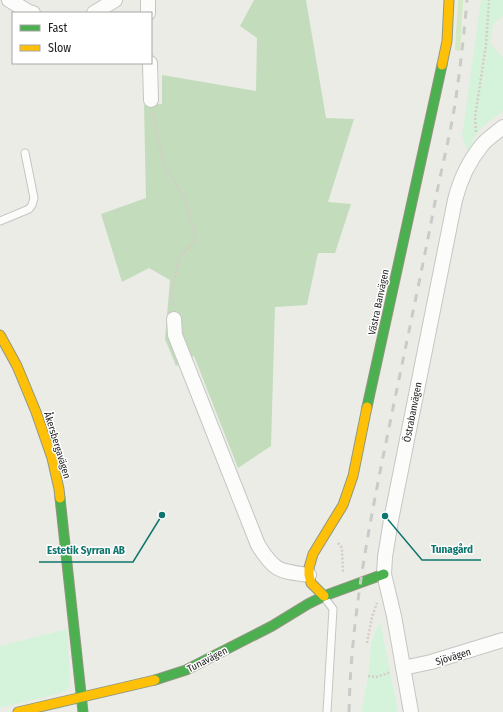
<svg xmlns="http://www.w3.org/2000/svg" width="503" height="712" font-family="'Fira Sans Condensed',sans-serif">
	<rect width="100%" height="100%" fill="#ecece7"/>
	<path fill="#d2eac5" d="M458,0H463L460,51L455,50Z"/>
	<path fill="#c2dcbc" d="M254,0H306L326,118L354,119L328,202L351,204L335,253H318L307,305L275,307L271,446L238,468L194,356L176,366L165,339L170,280L149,268L122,282L101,214L146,198L144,105L162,104V75L256,91L257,38L240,26Z"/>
	<g fill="#d4f3da">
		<path d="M481,0H503V16L493,24L490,43L503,58V111L482,127L474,138L468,152L462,136Z"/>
		<path d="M380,621L398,712H361L368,678L371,643Z"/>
		<path d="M67,629L70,684L65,692L0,708V646Z"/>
	</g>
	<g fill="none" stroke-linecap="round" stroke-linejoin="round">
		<defs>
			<g id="lane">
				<path d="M0,221L29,209L32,205L34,198L25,153"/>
				<path d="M324,597L333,609L327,712"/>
			</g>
			<g id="street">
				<path d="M9,0L29,12L33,13"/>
				<path d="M148,0V13"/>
				<path d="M94,13L115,0"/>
				<path d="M150,63L151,100"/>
				<path d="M174,319L175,335L258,545C275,572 279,571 309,575"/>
				<path d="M403,668L431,662L503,640"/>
				<path d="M411,712L394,616L384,574L385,557L391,520L455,200C460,180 469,161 482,145C488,138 496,133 503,127"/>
			</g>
			<g id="fast">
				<path d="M367,407L442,65"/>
				<path d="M60,498L83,712"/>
				<path d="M155,680L186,670L272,626L308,604L324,596L384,574"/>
			</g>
			<g id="slow">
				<path d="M442,65L447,41L449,0"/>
				<path d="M0,335L17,366L36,412L52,458L59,489L60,498"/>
				<path d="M324,596L311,583L309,575V568L313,554L343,505L353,476L367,407"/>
				<path d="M18,712L155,680"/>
			</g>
		</defs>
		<use href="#lane" stroke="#c5c5c3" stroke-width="9"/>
		<use href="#street" stroke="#c5c5c3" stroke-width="16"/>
		<use href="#fast" stroke="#90977e" stroke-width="11"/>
		<use href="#slow" stroke="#90977e" stroke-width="11"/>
		<g stroke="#d6cbc7" stroke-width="2.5" stroke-dasharray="2 2" stroke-linecap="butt">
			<path d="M153,112L164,167L185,197L196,240L179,258L173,286V307"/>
			<path d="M476,132L475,117L486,45L489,0"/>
			<path d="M338,543L342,548L343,572"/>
			<path d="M367,643L372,617L377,603"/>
			<path d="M368,676L376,677L391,672"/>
		</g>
		<use href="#lane" stroke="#fcfcfb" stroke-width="7"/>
		<use href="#street" stroke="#fcfcfb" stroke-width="14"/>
		<use href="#fast" stroke="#4caf50" stroke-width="9"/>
		<use href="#slow" stroke="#ffc107" stroke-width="9"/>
		<path stroke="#cacac9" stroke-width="3" stroke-dasharray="8 8" stroke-linecap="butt" d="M349,712C351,613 371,515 391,418C406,344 422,271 436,197C442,166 450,136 455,104C460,70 464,35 467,0"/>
	</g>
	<g text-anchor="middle" stroke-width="3" stroke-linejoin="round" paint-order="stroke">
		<g font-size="10" fill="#1e1e1e" stroke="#fff">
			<text transform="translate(378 302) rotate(-78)" y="4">Västra Banvägen</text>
			<text transform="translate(412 412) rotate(-79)" y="4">Östrabanvägen</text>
			<text transform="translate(58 445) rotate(73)" y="4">Åkersbergavägen</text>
			<text transform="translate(453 656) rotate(-17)" y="4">Sjövägen</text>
			<text transform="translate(207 659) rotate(-27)" y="4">Tunavägen</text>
		</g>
	</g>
	<path fill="none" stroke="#0f766e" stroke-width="1.5" d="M385 516L422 560H481M162 515L133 562H39"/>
	<g fill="#0f766e" stroke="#fff" stroke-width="1.5">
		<circle cx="385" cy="516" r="4"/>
		<circle cx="162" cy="515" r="4"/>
	</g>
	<g font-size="11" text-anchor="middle" font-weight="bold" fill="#0f766e" stroke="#fff" stroke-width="3" stroke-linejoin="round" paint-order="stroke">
		<text x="452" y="553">Tunagård</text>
		<text x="86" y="554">Estetik Syrran AB</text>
	</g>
	<rect x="12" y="12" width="140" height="52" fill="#ffffff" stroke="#a5a5a5"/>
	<rect x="20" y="25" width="20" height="6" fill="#4caf50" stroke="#a5a5a5"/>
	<text x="48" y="32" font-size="12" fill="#1e1e1e">Fast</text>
	<rect x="20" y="45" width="20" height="6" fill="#ffc107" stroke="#a5a5a5"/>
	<text x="48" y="52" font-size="12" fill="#1e1e1e">Slow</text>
</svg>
